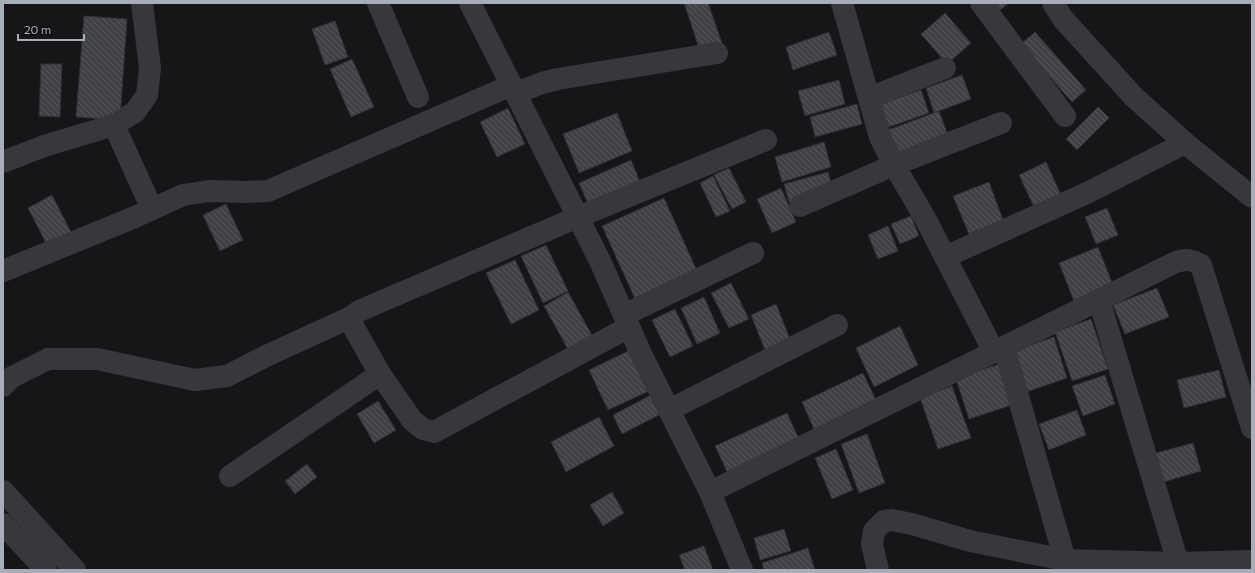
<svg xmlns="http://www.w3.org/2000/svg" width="1255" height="573" font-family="Commissioner,sans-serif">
	<defs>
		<pattern id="building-back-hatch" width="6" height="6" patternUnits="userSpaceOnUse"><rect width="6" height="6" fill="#404145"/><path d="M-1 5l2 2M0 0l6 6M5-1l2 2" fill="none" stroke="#595a5e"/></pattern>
	</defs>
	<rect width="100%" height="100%" fill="#161618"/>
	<g fill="url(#building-back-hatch)" stroke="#303034">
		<path d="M684,3H708L722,43L700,51Z"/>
		<path d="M994,3H1009L1000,10Z"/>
		<path d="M945,13L971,43L947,64L921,34Z"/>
		<path d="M84,16L127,19L120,120L76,117Z"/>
		<path d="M335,21L348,57L325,65L312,29Z"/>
		<path d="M829,32L837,55L793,70L786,47Z"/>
		<path d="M1035,32L1086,90L1072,102L1021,44Z"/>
		<path d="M352,59L374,107L351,117L330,69Z"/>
		<path d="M41,64H62L60,117L39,116Z"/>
		<path d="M962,75L971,99L934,113L926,88Z"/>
		<path d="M839,80L845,104L805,116L798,91Z"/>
		<path d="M921,90L929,113L886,128L878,105Z"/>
		<path d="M857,104L862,124L815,137L810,117Z"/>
		<path d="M1098,107L1109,118L1077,150L1066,139Z"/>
		<path d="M508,108L525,144L497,157L480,122Z"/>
		<path d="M939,111L949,138L898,157L888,130Z"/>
		<path d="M617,113L632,151L579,173L563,134Z"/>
		<path d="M824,142L831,167L782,182L775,157Z"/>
		<path d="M631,160L641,184L589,206L579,183Z"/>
		<path d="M1046,162L1061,195L1034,207L1019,175Z"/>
		<path d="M729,168L746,202L732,209L714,175Z"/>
		<path d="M828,172L833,190L789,202L784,184Z"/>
		<path d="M713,176L730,211L716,217L700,183Z"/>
		<path d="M989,182L1003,220L969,234L953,196Z"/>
		<path d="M781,188L796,222L772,233L757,199Z"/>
		<path d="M52,195L72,234L48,247L28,208Z"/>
		<path d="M664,198L698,273L636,301L602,226Z"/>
		<path d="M226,204L243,240L220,251L203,215Z"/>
		<path d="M1107,208L1118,235L1096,244L1085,217Z"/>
		<path d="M911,216L919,236L900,244L891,224Z"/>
		<path d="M888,226L898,251L878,259L868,235Z"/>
		<path d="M546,245L568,291L543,303L521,256Z"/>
		<path d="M1098,247L1113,285L1074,301L1059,263Z"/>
		<path d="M515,260L539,310L511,324L486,273Z"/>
		<path d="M731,283L749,319L729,328L711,293Z"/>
		<path d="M1157,288L1169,317L1125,334L1113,305Z"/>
		<path d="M568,292L593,337L569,351L544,306Z"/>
		<path d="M704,297L720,333L697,344L681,308Z"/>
		<path d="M776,304L792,344L767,355L751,315Z"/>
		<path d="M675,309L693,346L670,357L652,320Z"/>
		<path d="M1091,319L1108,369L1072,381L1055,332Z"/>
		<path d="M900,326L918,365L874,387L856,348Z"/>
		<path d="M1054,337L1067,378L1026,392L1013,351Z"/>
		<path d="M630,350L649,391L608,410L589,370Z"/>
		<path d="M1002,363L1015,404L969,419L956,379Z"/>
		<path d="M1219,370L1226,397L1184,408L1177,380Z"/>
		<path d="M863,373L876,400L814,429L802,402Z"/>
		<path d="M1105,375L1115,404L1083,416L1072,386Z"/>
		<path d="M952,386L971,438L938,449L920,398Z"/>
		<path d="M651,395L661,414L622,434L613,415Z"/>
		<path d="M378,401L396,430L374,443L357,414Z"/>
		<path d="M1077,410L1086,435L1049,450L1039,424Z"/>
		<path d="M787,413L800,441L728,474L715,446Z"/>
		<path d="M599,417L614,446L566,472L551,442Z"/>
		<path d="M867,434L885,483L859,493L841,444Z"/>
		<path d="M1193,443L1201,471L1160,483L1152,454Z"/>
		<path d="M836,449L853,490L832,499L815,458Z"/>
		<path d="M307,464L317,477L295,494L285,481Z"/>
		<path d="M612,492L624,513L603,526L590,505Z"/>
		<path d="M784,529L791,551L760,560L754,538Z"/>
		<path d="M704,546L713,570H685L679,555Z"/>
		<path d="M808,548L815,570H764L762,563Z"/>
	</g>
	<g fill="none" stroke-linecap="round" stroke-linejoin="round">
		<g stroke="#37383d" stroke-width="22">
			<path d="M378,3L418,97"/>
			<path d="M470,3L600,261L642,356L710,492L742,570"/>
			<path d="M842,3L880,137L894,165L925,218L994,352"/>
			<path d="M981,3L1065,116"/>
			<path d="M1053,3L1063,19L1134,97L1185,143L1252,197"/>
			<path d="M516,93L542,83L558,79L717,53"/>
			<path d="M869,98L945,68"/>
			<path d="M114,125L152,209"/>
			<path d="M3,162L44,146L114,125L135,112L147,95L150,68L142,3"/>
			<path d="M800,206L894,165L1001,123"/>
			<path d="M945,257L1087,193L1185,143"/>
			<path d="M3,271L135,217L183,195L209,191L248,192L268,191L512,85"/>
			<path d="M1099,300L1178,563"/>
			<path d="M624,315L753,253"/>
			<path d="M1004,347L1065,560"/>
			<path d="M380,374L412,420L423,429L434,432L629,327"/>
			<path d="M3,386L12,377L48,359H97L195,380L227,376L266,356L351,317"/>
			<path d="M669,410L837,325"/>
			<path d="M230,476L380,374L353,326L351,317L359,311L578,217L766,140"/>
			<path d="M3,491L75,570"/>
			<path d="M710,492L1176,262C1186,259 1191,259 1201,265L1252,428"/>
			<path d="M3,524L46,570"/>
			<path d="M878,570L872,544L874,531L884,521L892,520L912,524L970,541L1065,560L1178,563L1252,561"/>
		</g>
	</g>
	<rect width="1255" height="573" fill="none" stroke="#a8adb8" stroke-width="8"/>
	<path d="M18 34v6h66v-6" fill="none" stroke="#a8adb8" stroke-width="2"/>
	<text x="24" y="34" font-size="12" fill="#a8adb8" stroke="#111113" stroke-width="3" paint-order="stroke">20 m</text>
</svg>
